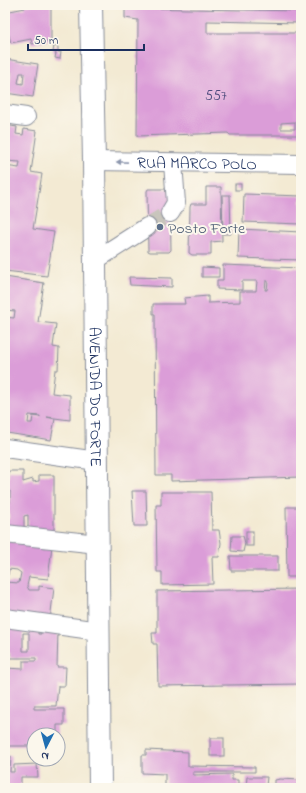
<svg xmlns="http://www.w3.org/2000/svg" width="306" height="793" font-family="'Indie Flower',sans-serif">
	<rect width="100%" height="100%" fill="#fbf7ec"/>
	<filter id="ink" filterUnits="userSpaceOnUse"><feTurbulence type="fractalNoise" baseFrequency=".025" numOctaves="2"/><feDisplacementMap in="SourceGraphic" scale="8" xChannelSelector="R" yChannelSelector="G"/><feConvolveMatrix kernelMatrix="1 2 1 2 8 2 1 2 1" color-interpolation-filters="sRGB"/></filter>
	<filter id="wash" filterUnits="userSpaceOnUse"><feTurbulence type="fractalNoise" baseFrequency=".012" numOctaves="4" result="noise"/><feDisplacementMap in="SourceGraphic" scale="16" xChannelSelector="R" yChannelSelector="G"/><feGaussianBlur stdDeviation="0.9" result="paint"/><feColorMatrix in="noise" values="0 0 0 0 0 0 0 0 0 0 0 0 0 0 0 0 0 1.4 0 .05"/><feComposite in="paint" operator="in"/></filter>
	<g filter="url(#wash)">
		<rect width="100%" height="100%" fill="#f3ead3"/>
		<g id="blocks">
			<g fill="#db9dd8" fill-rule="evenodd">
				<path d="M24,5H51V40L32,44L31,39L11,43L8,32H5V12L25,8Z"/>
				<path d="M125,5H135V8L301,11V23L207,21V33H301V135H230L228,133L137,136L138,20L125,18ZM295,122V129H281V123Z"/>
				<path d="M54,46L58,47V52H61L60,59L55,58L56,53L53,52Z"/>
				<path d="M5,59L38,64L33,97L5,93V82H10L11,71H5ZM20,73H24L23,84L18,83Z"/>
				<path d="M5,125L17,127L16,134L23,135L24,129L37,131L31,172L42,174L33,229L54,232L47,276L5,271V247L8,235L5,234V166L19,168L20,162L5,161Z"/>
				<rect x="235" y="184" width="6" height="6"/>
				<path d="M206,187H221L222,241L211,242V255H192L189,253L190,207L191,204H206Z"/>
				<path d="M148,189H168L170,192L171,250L169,252H150L148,251L147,191Z"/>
				<path d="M244,194L301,196V224L243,222Z"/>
				<path d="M222,195H230L231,234H223Z"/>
				<path d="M239,229L301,232V260L238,258Z"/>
				<path d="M223,265L301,268V477L171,481V475H156L155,314H153V304H185L184,298L208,296V303L240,302V291H256L257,281H242V290L217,289V280H223ZM266,281H268L267,290H265Z"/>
				<path d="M202,267L219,268V277H202Z"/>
				<path d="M5,277L44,283L38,322L56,324L53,347L59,348L58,370H55L52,393L70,395V420L47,417L55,419L51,440L7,433V426H5L6,398H5V317L14,318L15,311L5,310ZM29,415L40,416V417L33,416L32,423H28Z"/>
				<path d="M129,277L172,278V287L130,285Z"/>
				<path d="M9,471H23V482L33,479V482L39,481V475H54V538L28,534V515L24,516V533L5,531V519H9V511H7V503H10V491H7Z"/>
				<path d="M132,491H146L147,526H134Z"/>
				<path d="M161,492H211L212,530H219L221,543L219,557H212L213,584L162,585V572H157L156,505H161Z"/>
				<path d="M286,507H301V577H287Z"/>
				<rect x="246" y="531" width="7" height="15"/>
				<path d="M232,536H243L245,543L243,552L231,551Z"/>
				<path d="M5,541L52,546L48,579L29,577L27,586L29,590H39V586L54,588L50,620L5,615V582L19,583L21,573L17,570L9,569L8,575H5Z"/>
				<path d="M230,556H278V571H231Z"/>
				<path d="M301,589V684L158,686L157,644H153L152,633H157V591Z"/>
				<path d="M5,627L38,629V634H41V630L58,631L57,667H66L65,686H58L56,706H34V709H64V725H57V735H34V746H5ZM23,633H29V651H23ZM8,653H10V658H36V661H23V669L6,668Z"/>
				<rect x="210" y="738" width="14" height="18"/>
				<path d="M146,750L188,752V766L255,767V772H193V775L232,774V780H238V786H246L247,777H267L266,786H275V780L280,779L301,780V788H159V786H165V774L142,773V755H146Z"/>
				<path d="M5,756H11L10,772H14V765L37,764L38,777H21V788H5Z"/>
			</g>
		</g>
	</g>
	<g filter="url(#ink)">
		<use href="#blocks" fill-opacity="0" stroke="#878c98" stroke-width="1"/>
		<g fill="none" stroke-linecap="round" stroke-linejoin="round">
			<path stroke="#c8c5bc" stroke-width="18" stroke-dasharray="18 9" stroke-linecap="butt" d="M147,227L170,213"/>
			<defs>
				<g id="minor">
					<path d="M5,114L26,117"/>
					<path id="s1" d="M94,161L301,164"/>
					<path d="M170,213L176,203L173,163"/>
					<path d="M94,261L147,227"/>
					<path d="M5,448L97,461"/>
					<path d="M5,534L98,544"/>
					<path d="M5,618L99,631"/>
				</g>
				<g id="major">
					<path id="s2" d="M91,5L94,161L100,788"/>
				</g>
			</defs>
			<use href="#minor" stroke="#878c98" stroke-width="20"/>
			<use href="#major" stroke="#878c98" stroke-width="24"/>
			<use href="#minor" stroke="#fff" stroke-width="18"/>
			<use href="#major" stroke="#fff" stroke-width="22"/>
		</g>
		<defs><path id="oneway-solid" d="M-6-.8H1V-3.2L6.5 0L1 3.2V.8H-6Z"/></defs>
		<use fill="#8d97ae" href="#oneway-solid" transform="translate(122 162) rotate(-179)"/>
	</g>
	<circle fill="#5c6f8a" stroke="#fbf7ec" stroke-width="1.5" cx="160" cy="227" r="4"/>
	<g text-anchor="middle" stroke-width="4" stroke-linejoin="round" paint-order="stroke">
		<g font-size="14" fill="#4b4a7c">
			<text x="216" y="100">557</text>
		</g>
		<g font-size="16" fill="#1b2f5e" stroke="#fbf7ec">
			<text dy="6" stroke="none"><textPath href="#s1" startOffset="103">RUA MARCO POLO</textPath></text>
			<text dy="6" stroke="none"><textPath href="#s2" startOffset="392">AVENIDA DO FORTE</textPath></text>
		</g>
		<g font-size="16" fill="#4e5e75" stroke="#fbf7ec" text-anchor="start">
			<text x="168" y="233">Posto Forte</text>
		</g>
	</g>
	<rect width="306" height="793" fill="none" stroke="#fbf7ec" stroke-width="20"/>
	<g transform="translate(46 747) rotate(186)"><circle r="19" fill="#fbf7ec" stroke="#a1a7b3"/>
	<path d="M0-3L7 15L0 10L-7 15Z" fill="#1f6fb2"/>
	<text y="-6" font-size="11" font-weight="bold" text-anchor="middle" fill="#1b2f5e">N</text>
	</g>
	<path d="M28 44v6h116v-6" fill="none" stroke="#1b2f5e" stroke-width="2"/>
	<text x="34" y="44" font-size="12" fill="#1b2f5e" stroke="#fbf7ec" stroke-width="3" paint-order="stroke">50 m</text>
</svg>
